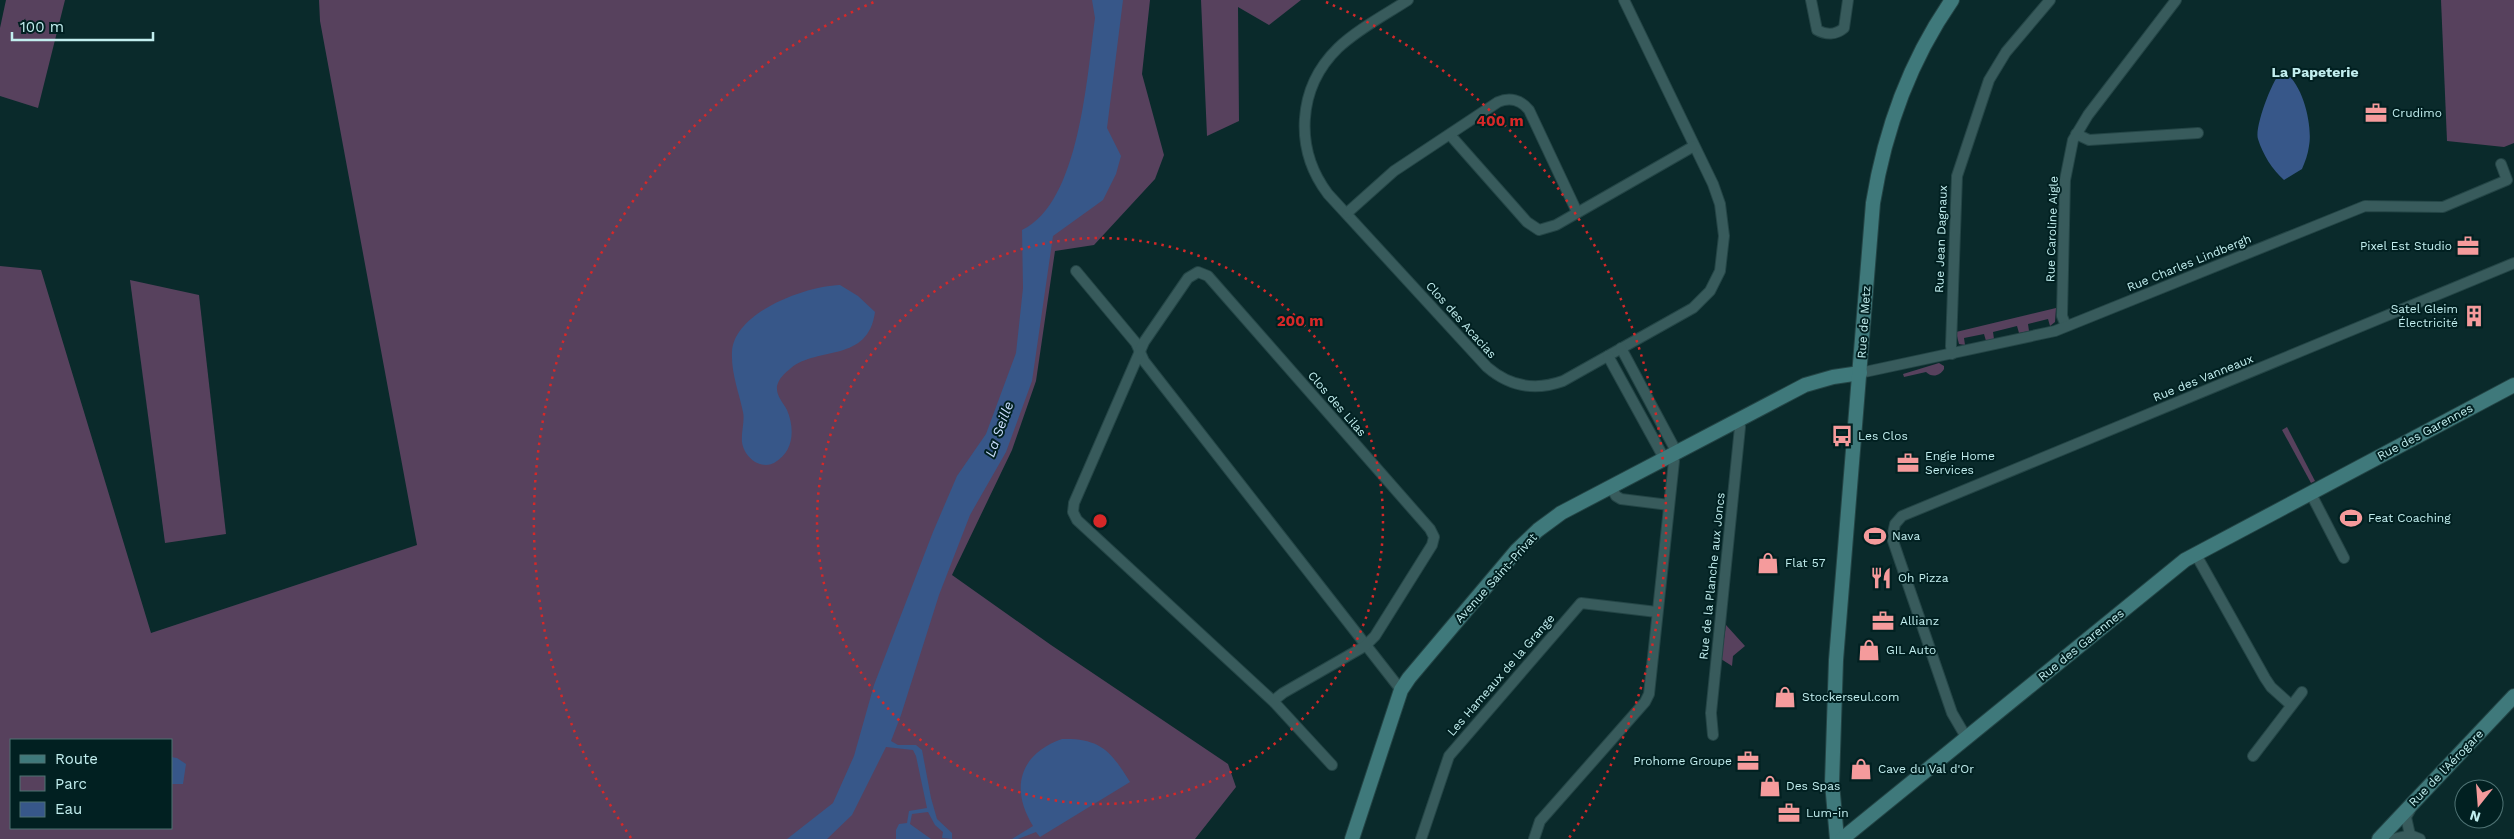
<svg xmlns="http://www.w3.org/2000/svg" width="2514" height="839" font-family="'Work Sans',sans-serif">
<rect width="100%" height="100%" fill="#0a2a2b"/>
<!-- green -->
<g fill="#57415d" fill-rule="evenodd">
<path d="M6,0H65L38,108L0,96V28Z"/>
<path d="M319,0H1150L1142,74L1164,155L1155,179L1094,245L1055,251L1036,381L1012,450L952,575L1051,645L1228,764L1236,787L1195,839H0V266L41,270L151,633L417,545L320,21ZM11,740H171V828H11Z"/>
<path d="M1201,0H1301L1269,25L1238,7L1239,121L1207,136Z"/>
<path d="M2441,0H2514V143L2504,147L2447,141Z"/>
<path d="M130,280L199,295L226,534L165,543Z"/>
<path d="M2056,308L2055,322L2050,326L2048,319L2028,324L2029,331L2019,333L2017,326L1993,332L1994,339L1986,341L1984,334L1964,338L1965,345L1959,344L1956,332Z"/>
<path d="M1939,363L1944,366V369C1940,376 1932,378 1926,372L1904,377L1903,374Z"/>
<path d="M2287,427L2315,481L2311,483L2282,430Z"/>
<path d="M1726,625L1745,646L1733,656L1732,666L1721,659Z"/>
</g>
<!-- water -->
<g fill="#375789">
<path d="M1092,0H1123L1107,128L1121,156L1116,174L1103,200L1053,236L1032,381L1006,452L970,515L939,595L901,715L891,741L898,745H916L922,750L931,798L937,819L952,833V839L942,838L943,832L935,825L928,812L912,814L910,824L931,839H896V830L899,824L907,823L909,811L927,808L916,756L913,750L886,747L852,815L827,839H787L833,803L854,756L874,685L933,532L957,476L986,434L1016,353L1023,288L1022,230C1080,203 1087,74 1095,18Z"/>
<path d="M2282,71C2302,80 2313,125 2309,146C2308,154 2305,162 2302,169L2284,180C2272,169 2263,155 2258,139C2254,128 2273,77 2282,71Z"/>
<path d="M840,285L858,296L875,312C868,363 818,346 791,368C785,373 779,378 777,386C776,396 783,402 787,410C795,429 794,452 774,463C760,470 744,457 742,442C741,432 745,421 743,412C739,392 731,373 732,352C734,312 806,286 840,285Z"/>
<path d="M1062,739C1100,738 1111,751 1130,782L1040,837L1036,832L1018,839H1012L1033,826C1010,789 1019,754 1062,739Z"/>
<path d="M171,757L177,758L186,764L183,784H171Z"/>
</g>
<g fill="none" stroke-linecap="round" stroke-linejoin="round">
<!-- street casing -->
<g stroke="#244546" stroke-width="12">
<g id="street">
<path d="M1408,0C1385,15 1358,29 1338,48C1297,88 1294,149 1328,194L1487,367C1510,387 1535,391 1563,381L1693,308L1710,291L1720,271L1724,236L1720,204L1713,184L1624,0"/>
<path d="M1811,0L1817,30C1826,35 1836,35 1844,28L1848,0"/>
<path d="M2076,134L2089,140L2198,133"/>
<path d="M1451,136L1527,222L1539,230L1556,225L1694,146"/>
<path d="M1347,213L1394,171L1498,102C1510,97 1521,100 1529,110L1577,212"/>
<path d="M1076,271L1136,343L1144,361L1401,690"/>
<path d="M2066,326L2062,316L2065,180L2073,140L2088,115L2176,0"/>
<path d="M1621,348L1676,451"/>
<path d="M1952,354L1951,346L1957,176L1989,80L2006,52L2050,0"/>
<path d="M1608,356L1664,458"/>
<path d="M1860,373L2055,331L2365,206L2443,207L2507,180L2501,164"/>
<path d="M1611,487L1616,496L1621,499L1669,505"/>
<path d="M2310,492L2344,558"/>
<path d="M2195,553L2265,678L2271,687L2291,705"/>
<path d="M1273,701L1283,693L1365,646L1375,636L1432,545L1434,537L1430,529L1208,276L1198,272L1188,278L1144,342L1074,503L1073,512L1077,520L1273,701L1332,765"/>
<path d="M1713,735L1711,713L1740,427L1738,419"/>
<path d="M1966,737L1952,713L1892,538L1895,524L1902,516L2514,263"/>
<path d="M2253,756L2302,692"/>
<path d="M2410,835L2406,817L2411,808"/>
<path d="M1421,839L1449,756L1581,603L1657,612"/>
<path d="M1534,839L1540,821L1645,702L1649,694L1674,461L1671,454"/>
<path d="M2393,839L2410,835L2420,839"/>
</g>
</g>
<!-- secondary casing -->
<g stroke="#244546" stroke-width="16">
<g id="secondary">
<path d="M1352,839L1401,690L1409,678L1517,550L1538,530L1561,513L1805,385L1833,377L1860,373"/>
<path d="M1837,839L1832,783L1836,660L1873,203C1885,129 1909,62 1952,0"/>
<path d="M1842,839L2185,560L2514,385"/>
<path d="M2379,839L2514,696"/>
</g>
</g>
<!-- street -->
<use href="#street" stroke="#385b5c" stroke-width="10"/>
<!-- secondary -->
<use href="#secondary" stroke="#3f797b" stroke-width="14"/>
</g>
<!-- distance rings -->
<g fill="none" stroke="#d62828" stroke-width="2.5" stroke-dasharray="2.5 5">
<circle cx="1100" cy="521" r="283"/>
<path d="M631 838A566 566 0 0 1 874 2M1326 2A566 566 0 0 1 1569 838"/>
</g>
<!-- icons -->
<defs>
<g id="office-bare" transform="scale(1.725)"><path d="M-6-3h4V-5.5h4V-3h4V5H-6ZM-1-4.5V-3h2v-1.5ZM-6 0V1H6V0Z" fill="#f59b9c" stroke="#012021" stroke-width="2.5" paint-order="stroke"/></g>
<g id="building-bare" transform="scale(1.725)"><path d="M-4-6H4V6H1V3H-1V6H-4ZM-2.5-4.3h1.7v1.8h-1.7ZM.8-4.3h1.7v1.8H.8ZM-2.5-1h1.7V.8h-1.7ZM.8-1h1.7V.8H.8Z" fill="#f59b9c" stroke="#012021" stroke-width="2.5" paint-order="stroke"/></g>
<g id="bus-bare" transform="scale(1.725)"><path d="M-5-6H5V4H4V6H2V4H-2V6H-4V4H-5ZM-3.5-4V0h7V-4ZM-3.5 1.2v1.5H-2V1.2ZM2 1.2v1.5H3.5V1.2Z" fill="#f59b9c" stroke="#012021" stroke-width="2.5" paint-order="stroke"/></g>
<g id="stadium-bare" transform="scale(1.725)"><path d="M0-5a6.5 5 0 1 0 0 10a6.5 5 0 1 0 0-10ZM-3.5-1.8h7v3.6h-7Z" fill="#f59b9c" stroke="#012021" stroke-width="2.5" paint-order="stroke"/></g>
<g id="shop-bare" transform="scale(1.725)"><path d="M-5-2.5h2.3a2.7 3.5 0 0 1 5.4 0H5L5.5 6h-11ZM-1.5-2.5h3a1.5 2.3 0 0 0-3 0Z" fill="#f59b9c" stroke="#012021" stroke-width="2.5" paint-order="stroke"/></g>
<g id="restaurant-bare" transform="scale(1.725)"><path d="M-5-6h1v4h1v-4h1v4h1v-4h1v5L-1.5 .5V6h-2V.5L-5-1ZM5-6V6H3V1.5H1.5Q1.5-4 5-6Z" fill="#f59b9c" stroke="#012021" stroke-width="2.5" paint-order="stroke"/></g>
</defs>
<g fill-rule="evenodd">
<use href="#office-bare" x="2376" y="113"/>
<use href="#office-bare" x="2468" y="246"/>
<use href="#building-bare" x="2474" y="316"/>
<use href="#bus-bare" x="1842" y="436"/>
<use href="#office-bare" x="1908" y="463"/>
<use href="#stadium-bare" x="2351" y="518"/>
<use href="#stadium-bare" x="1875" y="536"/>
<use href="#shop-bare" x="1768" y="563"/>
<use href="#restaurant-bare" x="1881" y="578"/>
<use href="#office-bare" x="1883" y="621"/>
<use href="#shop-bare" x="1869" y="650"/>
<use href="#shop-bare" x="1785" y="697"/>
<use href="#office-bare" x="1748" y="761"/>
<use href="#shop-bare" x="1861" y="769"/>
<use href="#shop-bare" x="1770" y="786"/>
<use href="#office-bare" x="1789" y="813"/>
</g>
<g text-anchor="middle" stroke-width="4" stroke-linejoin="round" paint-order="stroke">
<!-- poi labels -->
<g font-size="12" fill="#c2eeef" stroke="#012021" text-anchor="start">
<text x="2392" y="117">Crudimo</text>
<text x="2452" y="250" text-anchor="end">Pixel Est Studio</text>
<text x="2458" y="313" text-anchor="end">Satel Gleim<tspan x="2458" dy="14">Électricité</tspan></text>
<text x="1858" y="440">Les Clos</text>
<text x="1925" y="460">Engie Home<tspan x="1925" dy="14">Services</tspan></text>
<text x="2368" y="522">Feat Coaching</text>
<text x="1892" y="540">Nava</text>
<text x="1785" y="567">Flat 57</text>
<text x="1898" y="582">Oh Pizza</text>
<text x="1900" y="625">Allianz</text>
<text x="1886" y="654">GIL Auto</text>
<text x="1802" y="701">Stockerseul.com</text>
<text x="1732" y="765" text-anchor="end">Prohome Groupe</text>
<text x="1878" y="773">Cave du Val d'Or</text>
<text x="1786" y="790">Des Spas</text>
<text x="1806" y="817">Lum-in</text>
</g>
<!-- street labels -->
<g font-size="12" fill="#c2eeef" stroke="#012021">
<text transform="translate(2052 229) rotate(-88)" y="4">Rue Caroline Aigle</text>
<text transform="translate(1941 239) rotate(-88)" y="4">Rue Jean Dagnaux</text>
<text transform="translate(2189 263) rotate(-22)" y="4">Rue Charles Lindbergh</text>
<text transform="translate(1461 320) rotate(48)" y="4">Clos des Acacias</text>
<text transform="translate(1864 322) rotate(-86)" y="4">Rue de Metz</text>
<text transform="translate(2203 378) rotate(-22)" y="4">Rue des Vanneaux</text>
<text transform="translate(1337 404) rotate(49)" y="4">Clos des Lilas</text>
<text transform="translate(2425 432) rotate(-28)" y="4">Rue des Garennes</text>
<text transform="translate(1712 576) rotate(-84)" y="4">Rue de la Planche aux Joncs</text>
<text transform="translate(1496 578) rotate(-48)" y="4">Avenue Saint-Privat</text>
<text transform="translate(2081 645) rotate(-39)" y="4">Rue des Garennes</text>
<text transform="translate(1501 675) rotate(-49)" y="4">Les Hameaux de la Grange</text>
<text transform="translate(2446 768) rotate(-46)" y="4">Rue de l'Aérogare</text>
</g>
<!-- neighbourhood labels -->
<g font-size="14" font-weight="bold" fill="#c2eeef" stroke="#012021">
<text x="2315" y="77">La Papeterie</text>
</g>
<!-- water labels -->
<g font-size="14" font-style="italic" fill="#c9ddfc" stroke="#012021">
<text transform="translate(999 429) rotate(-70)" y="5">La Seille</text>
</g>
</g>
<circle cx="1100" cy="521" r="8" fill="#d62828" stroke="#012021" stroke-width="2.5"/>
<g font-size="15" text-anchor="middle" font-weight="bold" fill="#d62828" stroke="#012021" stroke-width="4" stroke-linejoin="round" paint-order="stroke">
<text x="1500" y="126">400 m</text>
<text x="1300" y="326">200 m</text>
</g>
<!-- legend -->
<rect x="10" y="739" width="162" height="90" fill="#012021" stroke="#4e7273"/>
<rect x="20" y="755" width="25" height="8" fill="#3f797b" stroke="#4e7273"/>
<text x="55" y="764" font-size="15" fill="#c2eeef">Route</text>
<rect x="20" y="776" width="25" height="15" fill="#57415d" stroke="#4e7273"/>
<text x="55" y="789" font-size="15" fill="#c2eeef">Parc</text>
<rect x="20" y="802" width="25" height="15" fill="#375789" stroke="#4e7273"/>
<text x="55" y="814" font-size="15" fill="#c2eeef">Eau</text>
<!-- north arrow -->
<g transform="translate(2479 804) rotate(197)"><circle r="24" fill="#012021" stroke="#4e7273"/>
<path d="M0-4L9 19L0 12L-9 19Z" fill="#f59b9c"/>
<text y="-8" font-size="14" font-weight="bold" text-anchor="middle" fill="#c2eeef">N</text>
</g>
<!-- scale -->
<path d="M12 32v8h141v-8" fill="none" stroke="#c2eeef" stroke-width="2.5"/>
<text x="20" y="32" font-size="15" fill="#c2eeef" stroke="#012021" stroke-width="4" paint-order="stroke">100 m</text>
</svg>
